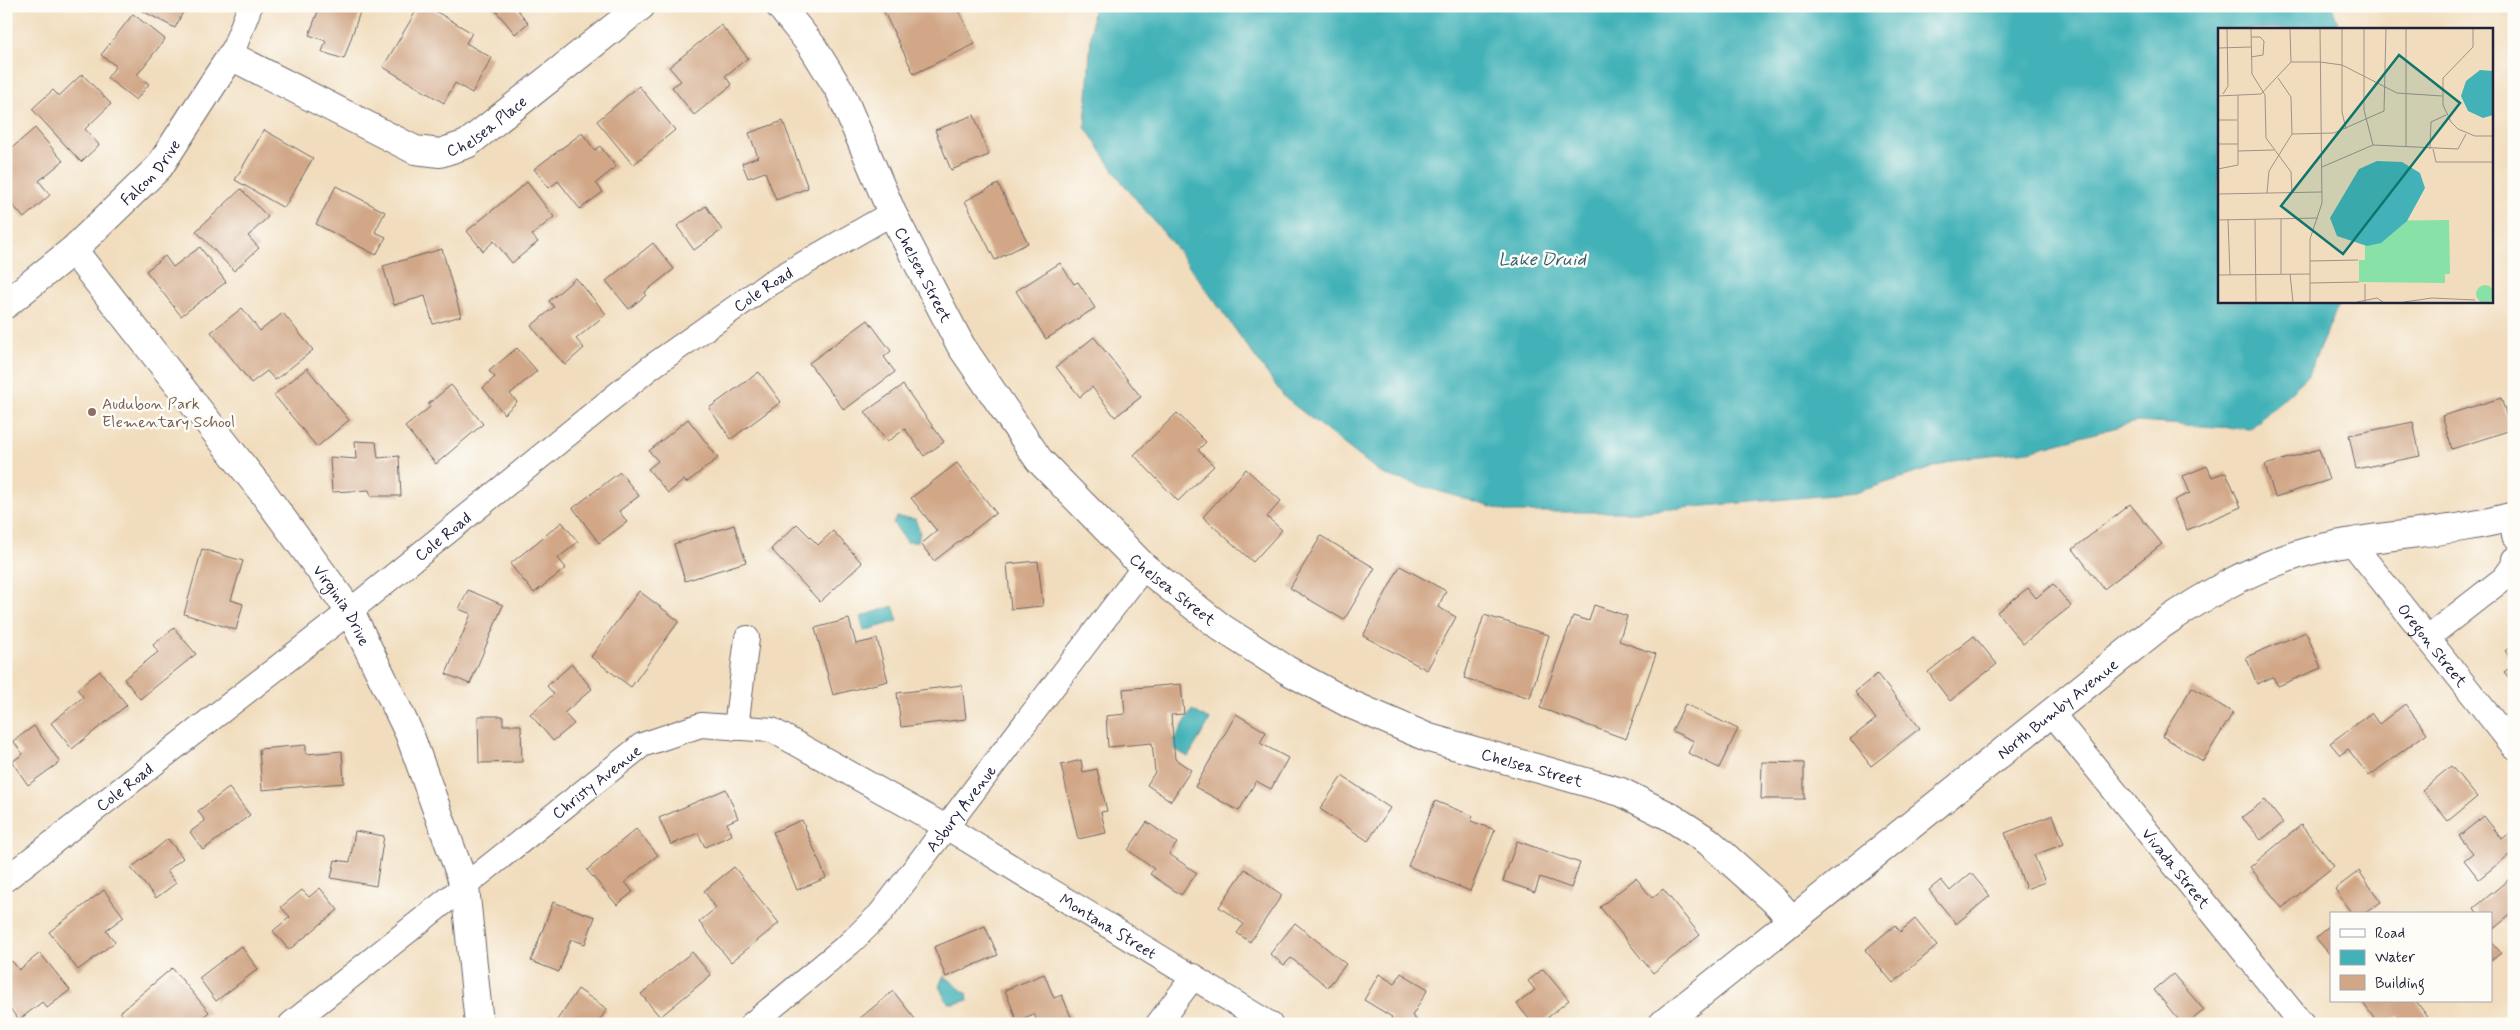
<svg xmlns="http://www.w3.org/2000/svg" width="2520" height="1030" font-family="Mynerve,sans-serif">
<rect width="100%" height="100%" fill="#fdfcf7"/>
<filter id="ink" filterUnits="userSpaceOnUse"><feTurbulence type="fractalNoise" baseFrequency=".02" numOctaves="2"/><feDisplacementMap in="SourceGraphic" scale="10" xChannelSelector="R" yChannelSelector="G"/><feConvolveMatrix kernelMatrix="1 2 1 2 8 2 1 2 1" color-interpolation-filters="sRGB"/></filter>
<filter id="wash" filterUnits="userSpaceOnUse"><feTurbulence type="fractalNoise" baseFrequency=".0096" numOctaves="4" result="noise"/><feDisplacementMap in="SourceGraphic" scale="20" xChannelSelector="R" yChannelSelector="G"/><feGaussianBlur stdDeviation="1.12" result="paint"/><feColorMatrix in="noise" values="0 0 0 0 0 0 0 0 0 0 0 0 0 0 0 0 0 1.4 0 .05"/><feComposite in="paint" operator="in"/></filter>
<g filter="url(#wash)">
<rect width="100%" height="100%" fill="#f1ddbd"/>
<!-- water -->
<g fill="#42b2b8" stroke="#326a7a">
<path d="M1093,6H2332L2340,29H2219V301H2340L2307,377L2250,429L2136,422L2029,451L1962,458L1855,493L1636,512H1508L1382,474L1285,398L1173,244L1121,181L1085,127Z"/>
<path d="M897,517L915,519L920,533L917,542H907L893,523Z"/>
<path d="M893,606L898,621L864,631L860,617Z"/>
<path d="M1192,710L1210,720L1188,757L1173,748L1172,744Z"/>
<path d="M943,977C952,978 955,988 967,993L968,1000L954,1004L947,1002L939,986Z"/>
</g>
<g id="blocks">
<!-- building -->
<g fill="#d1a787">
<path d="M133,6H186L175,28Z"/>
<path d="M320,6H362L344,59L322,52L326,41L309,35Z"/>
<path d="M419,6H427L472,33L466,43L492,58L472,93L455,83L444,103L383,67Z"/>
<path d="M492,6H520L517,9L528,23L515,34Z"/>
<path d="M891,6H956L975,44L914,74L883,10Z"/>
<path d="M133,14L165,39L137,75L149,84L136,100L107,78L116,66L101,55Z"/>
<path d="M721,25L748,58L725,76L732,85L694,115L672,87L681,81L669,67Z"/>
<path d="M82,74L111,104L85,129L99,145L81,162L32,109L53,90L59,96Z"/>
<path d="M639,86L675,130L633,165L597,121Z"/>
<path d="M974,115L989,155L951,170L935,130Z"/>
<path d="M783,121L808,188L776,200L765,172L748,178L742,163L758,157L749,133Z"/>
<path d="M35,128L63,161L39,181L50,195L24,218L6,197V153Z"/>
<path d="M264,130L313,158L284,208L235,180Z"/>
<path d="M582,133L595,150L600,146L616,167L596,183L603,192L580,209L558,181L549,188L534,169Z"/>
<path d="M527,182L554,217L532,235L538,242L512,263L494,241L483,251L467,231Z"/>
<path d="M998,184L1028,243L995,260L965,201Z"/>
<path d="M336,186L385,212L375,232L386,237L376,255L316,224Z"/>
<path d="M241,189L268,217L248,236L259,248L234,271L196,231Z"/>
<path d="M706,206L722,230L694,250L677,226Z"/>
<path d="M653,243L674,269L645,292L646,295L629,309L606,281Z"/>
<path d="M200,247L226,282L181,316L146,271L165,256L173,267Z"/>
<path d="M442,249L461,316L433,324L425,296L394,305L383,266Z"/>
<path d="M1060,263L1074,284L1078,282L1095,308L1046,339L1016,291Z"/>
<path d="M576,278L606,314L576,339L584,348L565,365L531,326L554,307L549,301Z"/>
<path d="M242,308L260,331L283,313L313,350L275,380L267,371L251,383L211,332Z"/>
<path d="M868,320L891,351L884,357L895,372L844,410L809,363Z"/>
<path d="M1094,337L1141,397L1115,417L1092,387L1080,397L1056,367Z"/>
<path d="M517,348L537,371L510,394L517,402L504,414L483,388L495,377L489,371Z"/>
<path d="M307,368L349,420L317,447L274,395Z"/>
<path d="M759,372L781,402L731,439L709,408Z"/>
<path d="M451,385L483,424L436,464L405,427L430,407L428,404Z"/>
<path d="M903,385L944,442L924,456L905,429L887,442L865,412Z"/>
<path d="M2501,398L2511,430L2452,449L2442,416Z"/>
<path d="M1177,413L1206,442L1198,450L1214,466L1178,501L1134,455Z"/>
<path d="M688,419L718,458L686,483L684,480L668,493L648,469L658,461L649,451Z"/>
<path d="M2413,422L2420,456L2356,469L2349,435Z"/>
<path d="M355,441L376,442L378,458L399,456L401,496H371L369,490L332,492L330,457L356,459Z"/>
<path d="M2319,449L2329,480L2275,497L2265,465Z"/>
<path d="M957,463L996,513L934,561L921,544L937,531L911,498Z"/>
<path d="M2207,466L2212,477L2226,472L2241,507L2187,530L2174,500L2190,493L2183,476Z"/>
<path d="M1246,469L1281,501L1267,517L1282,530L1253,562L1203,517Z"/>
<path d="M620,472L639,496L619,511L627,522L599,543L573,508Z"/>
<path d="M2130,504L2162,544L2104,589L2073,549Z"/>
<path d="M562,522L578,542L558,558L566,568L534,593L510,564Z"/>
<path d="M797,524L818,545L833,531L862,563L820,602L771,549Z"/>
<path d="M734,525L746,562L685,581L674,544Z"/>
<path d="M1321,536L1375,568L1344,620L1290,588Z"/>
<path d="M202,549L243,561L231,600L243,604L236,630L184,614Z"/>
<path d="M1038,561L1043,606L1011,609L1007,564Z"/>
<path d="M1400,566L1446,591L1438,607L1456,617L1427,670L1363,636Z"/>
<path d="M2053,584L2071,606L2023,644L1997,612L2028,588L2036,598Z"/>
<path d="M468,590L503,605L470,684L446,674L471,614L459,609Z"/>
<path d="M639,591L679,621L631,687L591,657Z"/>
<path d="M1594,605L1627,616L1619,641L1656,654L1626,739L1540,708L1573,616L1589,621Z"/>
<path d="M1484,615L1549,635L1530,698L1464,678Z"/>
<path d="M849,619L856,644L877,639L888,681L833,695L815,628Z"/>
<path d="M174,628L196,654L140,699L124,679L158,652L153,645Z"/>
<path d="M2306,632L2321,668L2278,686L2273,677L2257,684L2246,657Z"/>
<path d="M1974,636L1997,664L1950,701L1928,672Z"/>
<path d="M2514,644V661L2505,651Z"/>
<path d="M572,664L592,689L564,713L574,724L553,741L530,714L554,694L547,686Z"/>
<path d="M2514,664V684L2504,672Z"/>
<path d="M100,671L127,705L72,749L51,723L83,697L77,689Z"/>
<path d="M1877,674L1920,728L1871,766L1850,739L1876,719L1855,692Z"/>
<path d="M1181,684L1184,714L1171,715L1175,759L1191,770L1171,801L1147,785L1155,772L1152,743L1108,747L1106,716L1125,714L1123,689Z"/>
<path d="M962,685L966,719L901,727L897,693Z"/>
<path d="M2192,687L2233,713L2203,761L2162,736Z"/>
<path d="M1685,704L1738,729L1719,768L1688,753L1694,741L1672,731Z"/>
<path d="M2405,704L2427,733L2369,776L2348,749L2340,755L2330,743L2371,713L2379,724Z"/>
<path d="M1236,714L1266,732L1260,743L1288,758L1271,789L1256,781L1239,811L1195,787Z"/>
<path d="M478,716H503V725H521L522,762L479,763Z"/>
<path d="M34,726L60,762L28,785L12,762L23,754L13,741Z"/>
<path d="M306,745V754L342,751L344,783L262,790L259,749Z"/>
<path d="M1081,760L1083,772L1097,769L1107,811L1101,812L1106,833L1078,839L1061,765Z"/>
<path d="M1762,762L1804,763V799H1761Z"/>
<path d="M2451,766L2477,797L2448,821L2422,790Z"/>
<path d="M1342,776L1390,808L1368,841L1320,809Z"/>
<path d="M229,788L250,815L203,850L190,832L205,821L198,811Z"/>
<path d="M726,789L738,818L727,823L732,835L705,847L698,833L671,845L659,818Z"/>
<path d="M2265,800L2283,823L2261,840L2242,817Z"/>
<path d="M1435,801L1473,816L1471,821L1495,830L1470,891L1408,866Z"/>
<path d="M2053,815L2064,844L2034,855L2045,882L2026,889L2005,833Z"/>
<path d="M2484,816L2502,839L2511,832L2514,836V851L2479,879L2464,860L2473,853L2459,836Z"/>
<path d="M802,820L826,878L797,890L773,832Z"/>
<path d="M1147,822L1177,843L1169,854L1197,873L1181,895L1150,874L1154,869L1128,850Z"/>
<path d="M2301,825L2334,866L2282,908L2250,867Z"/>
<path d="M636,829L658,855L625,882L633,892L617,905L587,870Z"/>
<path d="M355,831L384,836L376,886L331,878L335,860L350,862Z"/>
<path d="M168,839L183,858L167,871L176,883L156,898L131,868Z"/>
<path d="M1517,841L1580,863L1571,888L1540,877L1535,892L1503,881Z"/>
<path d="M734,867L779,923L731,962L699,922L716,908L704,891Z"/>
<path d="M1245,869L1282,895L1250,942L1237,933L1244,924L1219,907Z"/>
<path d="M2359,871L2381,902L2364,914H2352L2335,889Z"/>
<path d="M1971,873L1990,896L1956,924L1929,890L1941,880L1950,891Z"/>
<path d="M2514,875V912L2491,931V914H2478L2474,908Z"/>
<path d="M1636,878L1652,898L1663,889L1700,935L1653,973L1600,907Z"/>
<path d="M320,888L338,910L289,950L273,931L290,917L281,907L302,890L309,897Z"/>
<path d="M104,890L124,917L106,930L115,942L78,970L49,932Z"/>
<path d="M553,902L595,917L585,944L571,939L559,972L531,961Z"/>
<path d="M1915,919L1937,946L1893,983L1865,950L1895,925L1900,932Z"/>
<path d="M1295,923L1346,964L1328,987L1291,958L1284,965L1270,954Z"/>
<path d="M2331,925V956L2316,938Z"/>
<path d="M985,926L998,955L946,977L934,947Z"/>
<path d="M2491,941L2501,953L2491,961Z"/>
<path d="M241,946L258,969L216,1001L199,978Z"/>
<path d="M692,952L711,975L660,1017L641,994Z"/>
<path d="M40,953L70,990L47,1008L42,1002L19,1020L6,1004V966L12,961L19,970Z"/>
<path d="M172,968L209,1012L195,1024H130L120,1012Z"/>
<path d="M1543,969L1569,1000L1540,1024H1533L1517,1004L1535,990L1528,981Z"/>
<path d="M1401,973L1428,989L1412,1016L1421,1024H1388L1392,1017L1364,1000L1379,974L1395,984Z"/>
<path d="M1044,974L1054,998L1062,995L1074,1024H1038L1034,1014L1017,1021L1005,990Z"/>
<path d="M2173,974L2204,1010L2187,1024H2182L2154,990Z"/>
<path d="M578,989L607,1009L597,1024H547L549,1020L555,1023Z"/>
<path d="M893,991L919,1024H853Z"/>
<path d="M2364,1001H2416L2427,1016L2416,1024H2403L2398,1016L2387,1024H2378L2363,1003Z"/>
</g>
</g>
</g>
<g filter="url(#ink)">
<use href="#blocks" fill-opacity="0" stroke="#6a6368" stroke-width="1"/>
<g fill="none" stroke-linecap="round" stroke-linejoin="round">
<!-- street casing -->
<g stroke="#6a6368" stroke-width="26">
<g id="street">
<path d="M231,56L250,6"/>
<path d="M2511,517L2514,536"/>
<path id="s1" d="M2352,543L2514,747"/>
<path d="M2427,638L2504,578L2513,566L2514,559"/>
<path id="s2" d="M2051,712L2302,1024"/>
<path d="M736,728L747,638"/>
<path id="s3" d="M6,879L350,611L651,367L770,283L892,213"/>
<path id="s4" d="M291,1024L642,745L701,725L772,730L946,827L1270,1024"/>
<path id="s5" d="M752,1024L850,943L880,914L1144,567"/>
<path d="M1158,1024L1194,976"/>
</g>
</g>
<!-- secondary casing -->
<g stroke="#6a6368" stroke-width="30">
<g id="secondary">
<path id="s6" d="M780,6L812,46L840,91L892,213L961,346L1039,460L1144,567L1222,628L1287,670L1350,704L1429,738L1621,792L1669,816L1708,841L1776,902L1792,920"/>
<path id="s7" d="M73,250L262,491L350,611L409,733L465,887L479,1024"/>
<path id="s8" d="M6,304L73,250L159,167L231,56L415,150L440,153L467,144L641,6"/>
<path id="s9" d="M1663,1024L2161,625C2204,596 2246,571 2296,555C2366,533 2443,536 2514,516"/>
</g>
</g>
<!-- street -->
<use href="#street" stroke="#fff" stroke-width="24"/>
<!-- secondary -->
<use href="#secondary" stroke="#fff" stroke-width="28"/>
</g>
</g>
<!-- markers -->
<circle fill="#8d6e63" stroke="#fdfcf7" stroke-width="2" cx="92" cy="412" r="5"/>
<g text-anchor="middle" stroke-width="5" stroke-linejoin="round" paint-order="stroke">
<!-- street labels -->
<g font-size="16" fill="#22223b" stroke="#fdfcf7">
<text dy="6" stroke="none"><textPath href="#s8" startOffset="624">Chelsea Place</textPath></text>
<text dy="6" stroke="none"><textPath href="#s8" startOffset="196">Falcon Drive</textPath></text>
<text dy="6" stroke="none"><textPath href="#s6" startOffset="306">Chelsea Street</textPath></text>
<text dy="6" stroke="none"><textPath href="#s3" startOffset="960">Cole Road</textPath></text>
<text dy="6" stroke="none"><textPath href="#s3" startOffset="555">Cole Road</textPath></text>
<text dy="6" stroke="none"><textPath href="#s6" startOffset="711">Chelsea Street</textPath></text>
<text dy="6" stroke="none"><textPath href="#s7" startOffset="446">Virginia Drive</textPath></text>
<text dy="6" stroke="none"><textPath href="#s1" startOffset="130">Oregon Street</textPath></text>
<text dy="6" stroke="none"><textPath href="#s9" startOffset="505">North Bumby Avenue</textPath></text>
<text dy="6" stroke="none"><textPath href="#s6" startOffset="1116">Chelsea Street</textPath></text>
<text dy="6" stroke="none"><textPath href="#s4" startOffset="390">Christy Avenue</textPath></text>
<text dy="6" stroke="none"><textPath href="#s3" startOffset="150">Cole Road</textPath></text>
<text dy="6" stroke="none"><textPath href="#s5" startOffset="302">Asbury Avenue</textPath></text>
<text dy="6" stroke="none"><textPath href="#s2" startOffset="200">Vivada Street</textPath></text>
<text dy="6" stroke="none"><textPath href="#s4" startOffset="971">Montana Street</textPath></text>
</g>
<!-- education labels -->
<g font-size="16" fill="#785e54" stroke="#fdfcf7" text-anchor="start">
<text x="102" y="409">Audubon Park<tspan x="102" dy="18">Elementary School</tspan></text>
</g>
<!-- water labels -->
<g font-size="18" font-style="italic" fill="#2f5c6d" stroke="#fdfcf7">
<text x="1542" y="265">Lake Druid</text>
</g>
</g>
<!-- overview -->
<g transform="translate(2218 28)">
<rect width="275" height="275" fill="#f1ddbd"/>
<path d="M231,192L232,246H227V255L141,254V232H147V193ZM258 266a9 9 0 1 1 18 0a9 9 0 1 1-18 0Z" fill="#88e1a6"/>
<path d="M262,42L275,43V87L265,90L250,83L243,68L248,53ZM159,133L184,134L202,145L207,160L189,193L163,215L149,218L119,208L112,190L141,141Z" fill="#42b2b8"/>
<path fill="none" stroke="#9e9289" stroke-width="1" d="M33,1L34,46L47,67L48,110L73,144L74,165M72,1L73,34M124,1V84L128,101M146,1V82L155,117M255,1V19L225,50V77L233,94L240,101L257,108H275M33,9H42L46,13L45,27L33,29M0,20L33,19M5,66L10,58L9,1M0,68L43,66L73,34H102L124,37L179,65L224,68M0,92H19M74,106L116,105L166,83L168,1M0,116H20M188,119V1M212,121L213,94L228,87M215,121L218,134H275M20,123L56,122M104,139L155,117L240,121L248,106M0,141L20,137V67M49,165L51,143L74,106L73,69L60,50M0,166L104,164M10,191L12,247M37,191L38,274M63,191V246M0,192L100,190M92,233L140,232M72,246L75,274M0,247L92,246M92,255L141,254M147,256V274M92,274V211L104,175L102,1M139,274L159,270L165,274M186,274L214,270L257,272"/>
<path fill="#0f766e" fill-opacity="0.15" stroke="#0f766e" stroke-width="2.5" d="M181,27L242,75L125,226L63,178Z"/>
<rect width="275" height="275" fill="none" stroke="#22223b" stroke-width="2.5"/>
</g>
<!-- margin -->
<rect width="2520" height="1030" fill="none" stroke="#fdfcf7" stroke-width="25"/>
<!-- legend -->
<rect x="2330" y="912" width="162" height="90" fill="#fdfcf7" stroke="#a5a5ac"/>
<rect x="2340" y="929" width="25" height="8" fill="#ffffff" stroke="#a5a5ac"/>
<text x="2375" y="938" font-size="15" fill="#22223b">Road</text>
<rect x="2340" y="950" width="25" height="15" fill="#42b2b8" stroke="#a5a5ac"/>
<text x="2375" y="962" font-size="15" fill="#22223b">Water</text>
<rect x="2340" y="975" width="25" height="15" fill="#d1a787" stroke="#a5a5ac"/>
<text x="2375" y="988" font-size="15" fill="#22223b">Building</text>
</svg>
